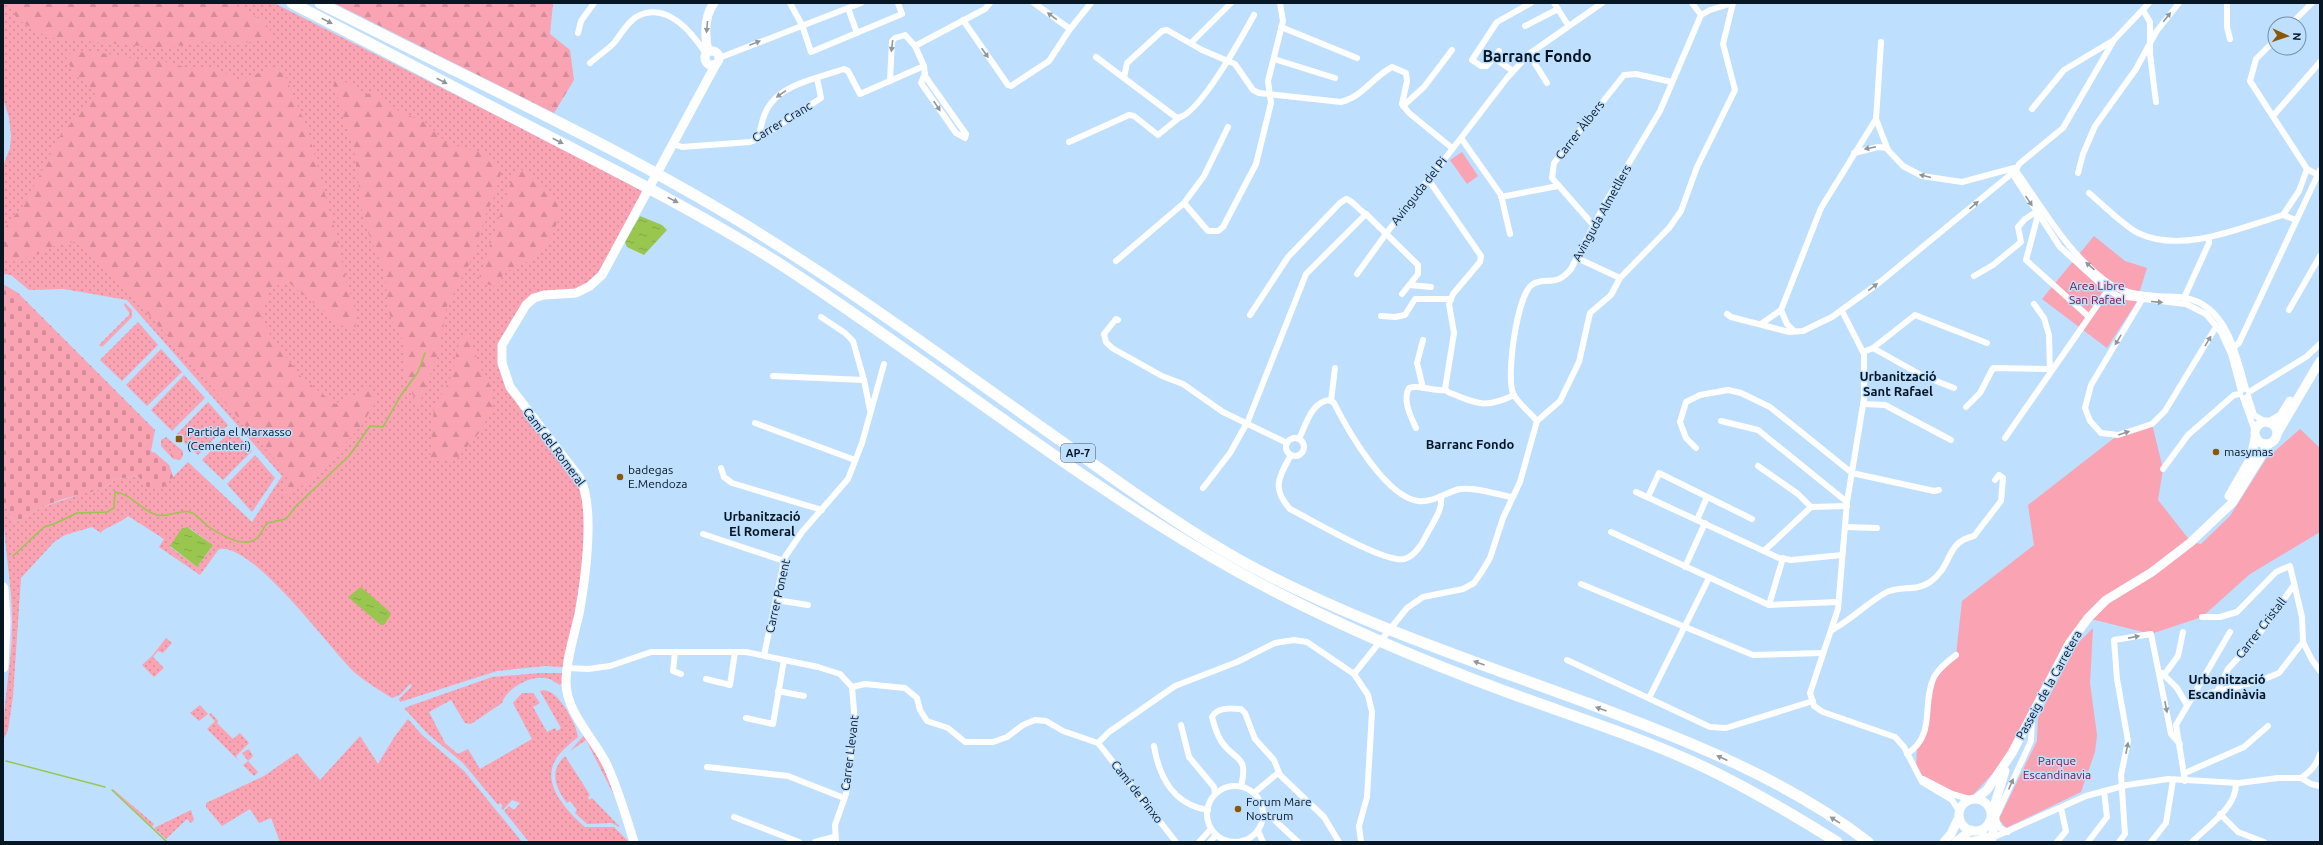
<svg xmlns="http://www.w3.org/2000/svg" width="2323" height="845" font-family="Ubuntu,sans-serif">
<defs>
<pattern id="grass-dots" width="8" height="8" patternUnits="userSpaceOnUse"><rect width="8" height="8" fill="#f9a3b3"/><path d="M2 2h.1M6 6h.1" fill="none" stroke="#d48c9a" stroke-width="1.8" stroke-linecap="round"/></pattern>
<pattern id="forest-firs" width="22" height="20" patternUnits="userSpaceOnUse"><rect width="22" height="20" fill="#f9a3b3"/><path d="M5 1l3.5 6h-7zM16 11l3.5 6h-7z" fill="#d48c9a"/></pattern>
<pattern id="cemetery-stones" width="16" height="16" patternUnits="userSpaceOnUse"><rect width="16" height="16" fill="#f9a3b3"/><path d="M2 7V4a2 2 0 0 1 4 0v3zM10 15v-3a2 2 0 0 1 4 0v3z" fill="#d48c9a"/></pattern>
<pattern id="water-ripples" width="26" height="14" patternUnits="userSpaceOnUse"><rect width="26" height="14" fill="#99c64e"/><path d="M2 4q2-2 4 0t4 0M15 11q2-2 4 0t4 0" fill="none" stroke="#82a944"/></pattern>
</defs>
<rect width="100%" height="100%" fill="#bfdffe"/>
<!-- grass -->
<g fill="url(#grass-dots)" fill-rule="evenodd">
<path d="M3,3H274L645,191L602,269L581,288L534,295L502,336L509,390L521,410L523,409C539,430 565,457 577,479C597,514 573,627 564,667L545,666L497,671L400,702L399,699L412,686L410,684L400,695L392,698C379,690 366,682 354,672C329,648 253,542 219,549L200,575L159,547L164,539L128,516C121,523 103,528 101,533L92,527L65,535L54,542L21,578L13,696L8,730L3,740C3,702 12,665 12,627C13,585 3,544 3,502L15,523L40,508L84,493L102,489L116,479L138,476L154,452L169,465L173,477L188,462L252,522L282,476L127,300L64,289L29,290L11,275L3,274V166L10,148L11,136L9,117L3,99ZM184,527L191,529L213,545L197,567L170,547Z"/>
<path d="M125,303L132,310V317L102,347L99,345L130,314L124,305Z"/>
<path d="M138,322L158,345L122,381L100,360Z"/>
<path d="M161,349L182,372L147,406L126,385Z"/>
<path d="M184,375L205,398L172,431L151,410Z"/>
<path d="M208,402L228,425L198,455L176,435Z"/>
<path d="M232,429L252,451L223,480L202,460Z"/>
<path d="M166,437L183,451V456L180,460L173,459L161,446V440Z"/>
<path d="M255,455L275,478L252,512L227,484Z"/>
<path d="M166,638L172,643L163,653L158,651L153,657L164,668L154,677L142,665L152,656Z"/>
<path d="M541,673H564L563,682L560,685C556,683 553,680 549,679C533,673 506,688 502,703L471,724L465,723L451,700L429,712L445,743L458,754L468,749L480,769L532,739L513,703L522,693H533L540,703L533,707L547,732L555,728L557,731L561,728L540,691C556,684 577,725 578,737C571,743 563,749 558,756C538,782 567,811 585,827H614L629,842H529L504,811L509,806L514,810L520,803L512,800L503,810L501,808L503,806L500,803L498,805L463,763L428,734L404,708L492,677Z"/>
<path d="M200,705L208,714L199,721L190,713Z"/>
<path d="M211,713L218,721L217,723L233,739L240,733L249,743L236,756L238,760L207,729L215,721L209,715Z"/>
<path d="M408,719L422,735L464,771L522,842H280L271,818L259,823L250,809L222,826L206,807V803L264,776L297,753L320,780L360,736L378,764L395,736Z"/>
<path d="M586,733L605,764L616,799L586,740L570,751Z"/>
<path d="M249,749L253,756L248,761L258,772L254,776L243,765L248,761L242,753Z"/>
<path d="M565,756L590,795L588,797L589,800L592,798L620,827L611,823L587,824L575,813L577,810L570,801L567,803C555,787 549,771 565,756Z"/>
<path d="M112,789H113L154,824L152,827Z"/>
<path d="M191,810L194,820L191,823L187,819L166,839L154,828Z"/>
</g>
<!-- forest -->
<g fill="url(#forest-firs)">
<path d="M9,3H232L263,21L277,39L241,43L202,42L166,48L49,38L17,19Z"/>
<path d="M334,3H553L550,34L570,50L574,80L554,113Z"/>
<path d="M91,51L146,61L168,62L193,70L213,67L239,80L276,67L286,78L308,131L334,227L348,288L357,312L355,330L340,325L287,281L270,289L262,317L272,339L301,377L335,404L367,389L377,400L361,426L313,479L282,497L289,476L137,301L78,241L54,246L19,262L3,260V230L25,203L60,136L95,94L84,80L74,76L65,54Z"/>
<path d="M340,78L364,95L374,92L399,111L426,123L448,144L485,153L502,169L495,195L485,216L474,255L447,306L439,350L418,408L404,372L405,344L390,316L384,271L368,232L362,210L355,156L333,82Z"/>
<path d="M520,169L537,179L559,204L560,215L548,245L533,259L504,273L496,287L478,281L515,170Z"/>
<path d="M469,332L478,363L491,387L493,407L479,433L455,461L430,459L434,407L450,380L459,343Z"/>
<circle cx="176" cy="454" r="5"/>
</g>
<!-- cemetery -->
<path fill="url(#cemetery-stones)" d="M3,284L18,293L155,430L151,451L169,465L173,477L160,491L147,487L138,476L116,479L102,489L63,499L40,508L15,523L3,502Z"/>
<!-- park -->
<g fill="#f9a3b3">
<path d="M1462,152L1478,176L1467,184L1450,160Z"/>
<path d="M2094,236L2125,261L2147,268L2136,303L2107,348L2042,299Z"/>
<path d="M2152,424L2163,469L2158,500L2191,542L2201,544L2230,516L2266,459L2300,429L2320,448V532L2250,574L2202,617L2151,634L2087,618L2012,753L1969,799L1916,773L1917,746L1927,722L1935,677L1956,655L1962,601L2034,545L2028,505L2118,435Z"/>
<path d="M2093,628L2090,683L2097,735L2095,752L2081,792L2006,828L1999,819L2037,741L2038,718L2077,644Z"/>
</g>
<!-- water -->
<g fill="url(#water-ripples)">
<path d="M640,216L662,225L667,230L644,255L627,247L625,242Z"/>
<path d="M187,527L213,545L197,567L170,546L182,528Z"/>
<path d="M361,587L390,612V616L384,625H381L348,597Z"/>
</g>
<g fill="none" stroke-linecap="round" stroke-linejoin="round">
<!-- stream -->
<g stroke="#99c64e" stroke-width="1.5">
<path d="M13,556L44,527L54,524L77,513L107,512L114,508L115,492C132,494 140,510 157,515C169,518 181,508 192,513C199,516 203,523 209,527C221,535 247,551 259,536C262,532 264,527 267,523L286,519L297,505L349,456L370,426L383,427L401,395L418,372L425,353"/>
<path d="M6,761L105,787"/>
<path d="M112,790L167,842"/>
</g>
<!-- street -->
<g stroke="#fff" stroke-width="6">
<path d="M790,3L802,25L811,52L902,14L898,3"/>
<path d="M1034,3L1070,29"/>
<path d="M1554,3L1568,25"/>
<path d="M1692,3L1701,15"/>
<path d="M2227,3V27L2230,39"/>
<path d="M848,8L857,33"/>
<path d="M2143,10L2150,22V54L2156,102"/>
<path d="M963,20L1008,85L1011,86L1049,61L1070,29L1091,3"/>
<path d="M2291,24L2312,3"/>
<path d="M1525,26L1558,9"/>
<path d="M1281,27L1357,58"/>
<path d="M578,33L581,21L594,3"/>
<path d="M2275,40L2256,59L2250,81L2307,169L2318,175"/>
<path d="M1191,43L1231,3"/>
<path d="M1499,51L1487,66H1481L1472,60L1497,22L1531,3"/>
<path d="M1529,54L1547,83"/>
<path d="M1096,57L1177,118C1199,116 1243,35 1254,15"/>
<path d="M719,58L861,3"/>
<path d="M1494,58L1513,71"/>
<path d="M1274,59L1335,78"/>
<path d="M590,63C598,56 607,50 614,43C621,34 626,24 636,17C666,0 692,32 706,54"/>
<path d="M925,73L921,83L956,133L965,138L966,134L925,76L924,66L915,46L985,9L990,3"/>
<path d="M1124,78L1127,63L1162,31L1167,30L1202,50L1235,64L1253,90L1259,93L1341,102C1362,97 1373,77 1392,67L1406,73L1407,81L1402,104L1409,113L1452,148"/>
<path d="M890,81L892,41L895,38L905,35L915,46"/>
<path d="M1403,106L1424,87L1452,50"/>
<path d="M2032,109L2064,70L2114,40"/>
<path d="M2273,116L2320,62"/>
<path d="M1876,119L1888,150L1903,166L1922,176L1962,182L2014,168C2044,209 2067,254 2110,284C2123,293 2140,295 2156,296C2166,297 2177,296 2186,298C2227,306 2237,356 2246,389"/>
<path d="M1461,138L1507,78L1529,54L1602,3"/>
<path d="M758,139C761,127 763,112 772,102C785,84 824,76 844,69L848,71L860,94L924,66"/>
<path d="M1069,142L1129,115L1134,116L1158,135L1180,117"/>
<path d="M674,144L682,147L750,142L758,139L821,98L817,78"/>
<path d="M1854,153L1878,147L1887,148"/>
<path d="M2010,170L2060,247L2105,288L2118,296L2186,304L2206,314L2221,332L2231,354L2241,391"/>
<path d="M2078,173L2083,154L2095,126L2136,69L2156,32L2179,3"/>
<path d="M1428,179L1481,256L1480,262L1453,294L1449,304L1454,333L1445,389L1448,392C1477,404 1485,409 1514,395"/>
<path d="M2089,193C2102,204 2124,226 2138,233C2182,254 2240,228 2283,215L2296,220"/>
<path d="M1501,197L1558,186"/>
<path d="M1184,203L1204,176L1228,127"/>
<path d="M2038,215L2026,260L2088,316"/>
<path d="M2283,215L2299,191L2307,169"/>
<path d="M1594,226L1552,178L1554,163L1624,75L1636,74L1672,82"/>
<path d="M1577,258L1620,278"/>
<path d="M1116,261L1184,203L1208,231H1218L1223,227L1256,164L1271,103L1268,81L1283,21L1280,3"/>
<path d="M1357,274L1391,227L1461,138L1501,195L1510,234"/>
<path d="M1974,276L1993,265L2021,242L2018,227L2025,219L2036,212"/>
<path d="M1410,285L1431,287"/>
<path d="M2143,298L2091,385L2085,408L2090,421L2101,433L2118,435L2152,424L2165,411L2216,327"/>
<path d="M2184,298L2209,243V238"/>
<path d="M2034,304L2044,318L2049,335L2050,372"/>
<path d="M2289,310L2320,256"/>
<path d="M1842,311L1864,354V399L1847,502L1838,609L1810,693L1814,706L1823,712L1895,737L1904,747L1922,782L1952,800L1959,811"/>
<path d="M1727,314L1731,317L1789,332L1803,331L1832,317L1880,282L2016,170L2019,164L2063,128L2114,40L2149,3"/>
<path d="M1250,315L1288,257L1340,203L1346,199C1354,201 1358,210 1366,214"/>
<path d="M1381,316L1395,317L1405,315L1415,299H1451"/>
<path d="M821,317L845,333L853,341L864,380"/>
<path d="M1118,320L1116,319L1104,334L1106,342L1112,348L1162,376L1183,384L1223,412L1287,443"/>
<path d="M1761,324L1781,310"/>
<path d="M1794,331L1787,324L1781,310L1821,208L1876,119L1881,42"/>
<path d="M1423,340L1417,363L1423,388"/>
<path d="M1873,348L1915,315L1987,343"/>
<path d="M2232,348L2239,343L2320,170"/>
<path d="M1863,352L1873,348L1921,375L1954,388"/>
<path d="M773,376L864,380L870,410"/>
<path d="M2249,392L2306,357L2320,344"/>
<path d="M2248,396L2254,415L2266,422"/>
<path d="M2243,398L2255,431"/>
<path d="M1331,401L1335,368"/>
<path d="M1863,404L1885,405L1951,440"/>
<path d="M1966,407L1980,393L1993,368L2049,369"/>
<path d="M1537,421C1530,412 1517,403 1513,393C1506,376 1517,293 1533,284C1548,276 1555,288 1571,269L1607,200L1660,111L1701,15L1710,10L1733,3"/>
<path d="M1721,421L1758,430L1847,502"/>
<path d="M755,423L855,460"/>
<path d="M1416,428C1411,417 1402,400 1409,388C1420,384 1433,392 1446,390"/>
<path d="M2005,438L2110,287"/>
<circle cx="1295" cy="447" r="9"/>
<path d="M1299,439C1306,424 1312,401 1330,400L1334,403C1348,431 1386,497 1418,501C1433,503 1446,492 1460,489C1476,487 1495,494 1511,497"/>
<path d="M1696,448L1686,438L1680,422L1686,402L1700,395L1728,390L1741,393L1770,407L1852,473L1934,491L1939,490"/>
<path d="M1291,455C1279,477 1271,488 1290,509C1312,520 1384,563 1404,559C1416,556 1423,542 1428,532C1434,521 1443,509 1441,496"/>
<path d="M1758,466L1798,494L1811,507"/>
<path d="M721,468L724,477L732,483L822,510"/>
<path d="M2163,469L2188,435L2234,395L2240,394"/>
<path d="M1203,488L1230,453L1248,421L1306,274L1366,214L1418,265V274L1402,294"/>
<path d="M1636,492L1779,558L1791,560L1842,555"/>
<path d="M1648,497L1659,473L1752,519"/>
<path d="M1697,520L1707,497"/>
<path d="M1845,527L1877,528"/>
<path d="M1611,532L1769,605L1838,602"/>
<path d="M703,534L784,561"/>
<path d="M1764,551L1811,507L1847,506"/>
<path d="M1685,567L1705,523"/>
<path d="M1581,584L1753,655L1823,653"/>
<path d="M776,600L808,605"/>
<path d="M1769,605L1783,558"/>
<path d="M2202,617H2220L2237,612L2276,572L2290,566L2302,617L2303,642L2312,660L2320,671"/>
<path d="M1832,630C1852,619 1866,604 1885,593C1899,585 1916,592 1930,582C1954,565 1944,543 1974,536L2001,501L2003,478L1999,475L1995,480"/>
<path d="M675,652L673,671L681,674"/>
<path d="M764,655L785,557L802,532L848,479L862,443L884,364"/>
<path d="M1567,660L1710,727L1726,728L1813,701"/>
<path d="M567,668L588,669L610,666L651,652H746L818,667L840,674L852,687L855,723L846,794L835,825L836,842"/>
<path d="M2162,673L2177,688L2187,705"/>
<path d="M1354,674L1407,608L1423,597L1463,589L1474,583L1481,573L1490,558L1503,518L1520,482L1537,421L1560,401L1579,362L1590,313L1611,295L1620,278L1669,228L1681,211L1697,167L1735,90L1723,44L1733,3"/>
<path d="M2164,675L2178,656L2183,632"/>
<path d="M706,679L730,685L735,652"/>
<path d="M852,687L865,684L905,688L917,698L920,710L927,721L948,728L965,742H993L1007,737L1023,725L1035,720L1046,721L1063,731L1098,743"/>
<path d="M778,691L804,696"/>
<path d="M2217,692L2228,669L2257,637L2294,585"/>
<path d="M1649,698L1709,578"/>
<path d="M2192,698L2262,680L2279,673L2303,642"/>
<path d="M746,718L773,724L784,660"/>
<path d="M1181,725L1189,757L1214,787L1215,793"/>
<path d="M1098,743L1109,732L1175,686L1237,662L1275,643L1294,640L1307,642L1354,674L1368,695L1372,712L1367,797L1359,826L1361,842"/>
<path d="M1098,743L1176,842"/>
<path d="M1154,746C1159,777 1174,805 1208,810"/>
<path d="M1907,754C1937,734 1921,705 1934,677C1939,668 1948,661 1956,655"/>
<path d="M707,767L788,776L844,798"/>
<path d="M2185,773L2244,747L2268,726"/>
<path d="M2301,778C2311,771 2316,766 2320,754"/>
<path d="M1923,779L1952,794L1969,799"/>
<path d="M2185,781L2176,725L2230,632"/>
<circle cx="1235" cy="814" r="28"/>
<path d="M1241,786C1249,754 1235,762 1221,741C1217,734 1214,725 1212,717C1217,707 1231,708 1241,709L1245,713L1255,739L1274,760L1280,775L1324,817L1339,842"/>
<path d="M1254,793L1278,773"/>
<path d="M1263,813L1269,815L1298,842"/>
<path d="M2220,814L2238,832L2264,842"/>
<path d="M734,817L799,842"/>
<path d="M1258,831L1263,842"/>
<path d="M1974,831L1984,834L1990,839"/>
<path d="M2008,832L2000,828L1995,819L2031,741L2032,718"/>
<path d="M1992,838L2086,796L2127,785L2168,779L2239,783L2278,778H2301L2311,784L2320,786"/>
<path d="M815,842L834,837"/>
<path d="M1199,842L1211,829"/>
<path d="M1210,842L1216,835"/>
<path d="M2057,842L2066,831L2061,808"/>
<path d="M2088,842L2107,817L2104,791"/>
<path d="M2119,842L2125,834L2121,775L2128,741L2117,679L2114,640L2151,634L2171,734L2180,744"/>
<path d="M2151,842L2166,823L2173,780"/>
<path d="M2192,842C2208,826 2237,807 2236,783"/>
</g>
<!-- secondary -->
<g stroke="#fff" stroke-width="9">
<circle cx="712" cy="58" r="7"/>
<path d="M708,52C705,37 704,16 714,3"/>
<circle cx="2266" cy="433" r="11"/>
<path d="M2269,423L2281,416L2290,401"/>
<path d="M2277,434L2320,361"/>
<path d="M2229,496L2251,458L2255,438"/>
<path d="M1977,798L1987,790L2012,753L2069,644L2088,618L2106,600L2152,572L2191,542L2233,502L2268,445"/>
<circle cx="1975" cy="815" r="16"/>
<path d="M1992,813L2005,771"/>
<path d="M634,842C626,816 618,789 607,765C594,738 566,713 566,682C566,660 574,636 579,614C585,582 596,504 579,477L510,387L502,363V345L526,305L534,298L544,295L576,293L590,286L602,275L716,64"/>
<path d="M1944,842L1951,834L1959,817"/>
<path d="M1956,842L1971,830"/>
<path d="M1969,842L1992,838L1995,819L1993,818"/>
</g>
<!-- highway -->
<g stroke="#fff" stroke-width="11">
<path d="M292,3C379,48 465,93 552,138C628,177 704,216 777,262C933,363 1078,483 1240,573C1324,619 1410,656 1499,689C1568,715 1639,736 1706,768C1752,790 1794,815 1837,842"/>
<path d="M320,3C478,84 641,156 790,253C887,315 980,384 1075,451C1130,490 1185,530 1245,563C1354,622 1474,661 1590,704C1686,740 1786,779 1868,842"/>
<path d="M3,588L5,621L3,667"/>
</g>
</g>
<!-- one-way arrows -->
<defs><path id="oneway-solid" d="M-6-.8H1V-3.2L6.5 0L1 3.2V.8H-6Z"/></defs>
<g fill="#8f969c">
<use href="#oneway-solid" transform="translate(1052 16) rotate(-144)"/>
<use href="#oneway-solid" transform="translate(2167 17) rotate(-51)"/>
<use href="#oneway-solid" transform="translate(327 21) rotate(27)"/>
<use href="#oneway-solid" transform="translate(707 27) rotate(95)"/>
<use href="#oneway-solid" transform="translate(755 43) rotate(-22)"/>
<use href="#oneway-solid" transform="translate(892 46) rotate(97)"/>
<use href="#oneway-solid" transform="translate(985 53) rotate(55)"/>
<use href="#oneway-solid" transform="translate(442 81) rotate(27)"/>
<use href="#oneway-solid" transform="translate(781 94) rotate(145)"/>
<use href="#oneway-solid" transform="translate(937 106) rotate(56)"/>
<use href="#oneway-solid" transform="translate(558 141) rotate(27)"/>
<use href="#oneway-solid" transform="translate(1870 148) rotate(168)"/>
<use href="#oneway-solid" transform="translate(1925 176) rotate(-166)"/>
<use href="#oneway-solid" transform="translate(673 200) rotate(27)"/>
<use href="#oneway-solid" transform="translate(2029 201) rotate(56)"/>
<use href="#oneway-solid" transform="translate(1974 205) rotate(-40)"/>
<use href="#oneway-solid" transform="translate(2090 266) rotate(-139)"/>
<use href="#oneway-solid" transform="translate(1873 287) rotate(-37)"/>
<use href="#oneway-solid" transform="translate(2157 302) rotate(5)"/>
<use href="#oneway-solid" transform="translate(2118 340) rotate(121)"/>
<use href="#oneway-solid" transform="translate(2208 341) rotate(-59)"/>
<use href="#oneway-solid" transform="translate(2124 433) rotate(-19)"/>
<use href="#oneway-solid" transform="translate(2134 637) rotate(-11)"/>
<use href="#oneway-solid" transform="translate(1479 663) rotate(-160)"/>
<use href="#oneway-solid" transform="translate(2166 707) rotate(79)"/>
<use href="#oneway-solid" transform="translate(1601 709) rotate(-160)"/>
<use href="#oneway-solid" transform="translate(2127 748) rotate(-79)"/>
<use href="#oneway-solid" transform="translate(1722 758) rotate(-155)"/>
<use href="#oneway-solid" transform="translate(2011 784) rotate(-66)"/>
<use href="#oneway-solid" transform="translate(1835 820) rotate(-148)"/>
</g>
<!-- markers -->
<g fill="#8c5607" stroke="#bfdffe" stroke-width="1.5">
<rect x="175" y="435" width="8" height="8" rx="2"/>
<circle cx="2216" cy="452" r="4"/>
<circle cx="620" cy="477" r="4"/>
<circle cx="1238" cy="809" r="4"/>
</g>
<g text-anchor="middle" stroke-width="3" stroke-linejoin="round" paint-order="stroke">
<!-- shield labels -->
<rect fill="#bfdffe" stroke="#3e5265" stroke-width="1" x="1061" y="444" width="34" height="18" rx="3"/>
<g font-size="11" font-weight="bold" fill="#071623">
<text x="1078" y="457">AP-7</text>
</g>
<!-- street labels -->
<g font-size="12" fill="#071623" stroke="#bfdffe">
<text transform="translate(782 122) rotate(-31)" y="4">Carrer Cranc</text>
<text transform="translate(1580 130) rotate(-52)" y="4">Carrer Àlbers</text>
<text transform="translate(1419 191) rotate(-52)" y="4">Avinguda del Pi</text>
<text transform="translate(1602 213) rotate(-61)" y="4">Avinguda Almetllers</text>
<text transform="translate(554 447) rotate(53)" y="4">Camí del Romeral</text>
<text transform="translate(778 596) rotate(-77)" y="4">Carrer Ponent</text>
<text transform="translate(2261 628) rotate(-52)" y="4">Carrer Cristall</text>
<text transform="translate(2049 685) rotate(-61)" y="4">Passeig de la Carretera</text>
<text transform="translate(850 753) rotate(-83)" y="4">Carrer Llevant</text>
<text transform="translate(1137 792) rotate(52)" y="4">Camí de Pinxo</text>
</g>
<!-- park labels -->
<g font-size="12" fill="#88163d" stroke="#bfdffe">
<text x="2097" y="290">Area Libre<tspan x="2097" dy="14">San Rafael</tspan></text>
<text x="2057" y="765">Parque<tspan x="2057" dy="14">Escandinavia</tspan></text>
</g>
<!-- poi labels -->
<g font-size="12" fill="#071623" stroke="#bfdffe" text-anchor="start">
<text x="187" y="436">Partida el Marxasso<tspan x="187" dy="14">(Cementeri)</tspan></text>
<text x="2224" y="456">masymas</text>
<text x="628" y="474">badegas<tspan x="628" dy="14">E.Mendoza</tspan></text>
<text x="1246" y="806">Forum Mare<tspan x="1246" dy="14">Nostrum</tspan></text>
</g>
<!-- neighbourhood labels -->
<g font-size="13" font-weight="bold" fill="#071623" stroke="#bfdffe">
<text x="1898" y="381">Urbanització<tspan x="1898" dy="15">Sant Rafael</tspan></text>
<text x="1470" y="449">Barranc Fondo</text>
<text x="762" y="521">Urbanització<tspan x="762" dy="15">El Romeral</tspan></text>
<text x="2227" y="684">Urbanització<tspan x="2227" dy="15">Escandinàvia</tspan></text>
</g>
<!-- district labels -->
<g font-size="16" font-weight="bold" fill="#071623" stroke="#bfdffe">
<text x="1537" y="62">Barranc Fondo</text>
</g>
</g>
<!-- border -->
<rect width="2323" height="845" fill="none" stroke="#071623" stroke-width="8"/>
<!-- north arrow -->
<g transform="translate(2287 36) rotate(93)"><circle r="19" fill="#bfdffe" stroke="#758fa6"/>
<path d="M0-3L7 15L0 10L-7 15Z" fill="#8c5607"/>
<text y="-6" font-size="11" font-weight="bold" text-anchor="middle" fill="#071623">N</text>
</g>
</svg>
